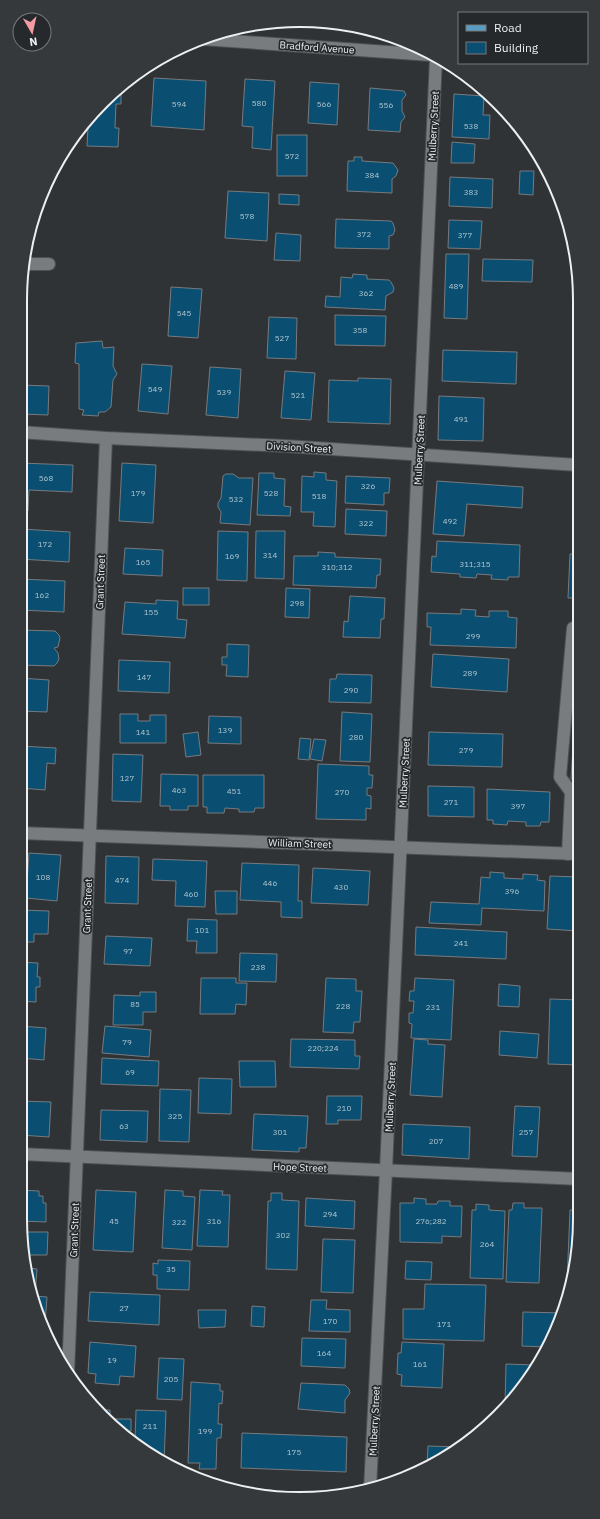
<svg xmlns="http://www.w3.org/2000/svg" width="600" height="1519" font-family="'IBM Plex Sans',sans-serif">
<rect width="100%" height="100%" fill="#2f3335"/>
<!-- building -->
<g fill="#0a4f72" stroke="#777a7d">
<path d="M154,78L206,81L204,130L151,126Z"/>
<path d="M245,79L275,81L271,150L252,148L253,127L242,126Z"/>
<path d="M310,82L339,84L337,125L308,123Z"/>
<path d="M370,88L404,91L406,95L402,100V111L405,117L401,122L400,132L368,130Z"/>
<path d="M118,89H121V104H116L115,128H119L118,147L87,146L88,127H85V122L89,116Z"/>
<path d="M454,94L484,96L483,115H490L489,139L452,137Z"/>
<rect x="277" y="135" width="30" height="41"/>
<path d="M452,142L475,144L474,163H451Z"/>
<path d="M354,157H362V161L393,163L398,170L396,176L392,179V193L347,191L348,161H354Z"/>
<path d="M520,171H534L533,195L519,194Z"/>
<path d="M450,177L493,179L492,208L449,206Z"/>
<path d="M228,191L269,193L267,241L225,238Z"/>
<path d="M279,194L299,195V205L279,204Z"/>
<path d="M336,219L391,221L393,223L395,230L393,235L389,236V249L335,248Z"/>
<path d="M449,220L482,221L480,249L448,248Z"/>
<path d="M276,233L301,235L300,261L274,260Z"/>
<path d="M446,254H469L467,319L444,318Z"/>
<path d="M483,259L533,260L532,282L482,281Z"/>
<path d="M353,274L367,275V279L389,280L391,282L394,288L393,292L386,296L385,310L325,307L326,296L340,297L341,277L352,278Z"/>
<path d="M171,287L202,289L198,338L168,336Z"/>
<path d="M335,315L386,316L385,346L335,345Z"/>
<path d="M269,317L297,318L296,359L267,358Z"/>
<path d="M102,341L103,348L114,347L113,366L117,374L113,380L111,407L105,412H99L98,416L82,415L84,410L79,409V364L75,363L76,343Z"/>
<path d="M443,350L517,352L516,384L442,381Z"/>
<path d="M142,364L172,366L168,414L138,411Z"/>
<path d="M210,367L241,369L238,418L206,415Z"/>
<path d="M285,371L315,373L311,420L281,418Z"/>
<path d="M358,378L391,379L390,424L328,422L329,380L358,381Z"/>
<path d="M20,385L49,386L48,415L20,414Z"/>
<path d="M439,396L484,398L483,441L438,440Z"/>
<path d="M20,463L73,465L72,492L29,490L28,511L20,510Z"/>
<path d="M122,463L156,465L153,523L119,521Z"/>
<path d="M314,472L326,473V480L337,481L335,527L313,526L314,512H301L302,476L314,477Z"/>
<path d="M259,473H274V478L285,479L284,506L291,507L290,516L257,515Z"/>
<path d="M226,474H233L239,478H253L250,525L220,523L221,512L218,507V503L221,498L223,476Z"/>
<path d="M346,476L390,478L389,493H384V505L345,503Z"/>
<path d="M437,481L523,487L522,508L467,504L464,536L433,534Z"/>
<path d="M346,509L387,511L386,536L345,534Z"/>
<path d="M22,529L70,532L69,562L20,559Z"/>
<path d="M218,531L248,532L247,581L217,580Z"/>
<path d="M256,531H285L284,579L255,578Z"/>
<path d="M437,541L520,545L519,577H508V580L491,579L492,575L477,574L476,578L460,577V574L431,572L432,556L436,557Z"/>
<path d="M125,548L163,550L162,576L123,574Z"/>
<path d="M318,552L335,553V557L381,559L380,575H377L376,588L293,585L294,556H318Z"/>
<path d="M570,554H578V598H568Z"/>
<path d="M20,579L65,581L64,612L20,610Z"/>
<rect x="183" y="588" width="26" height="17"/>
<path d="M286,588L310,589L309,618L285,617Z"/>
<path d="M350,596L385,598L384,619H381L380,638L343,637L344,621L348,622Z"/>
<path d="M156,600L178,601L177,619L187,620L185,638L122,634L125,602L156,604Z"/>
<path d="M461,609L476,610L475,616L489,617V611H508V617L517,618L516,648L430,645L431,627H427V613L461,614Z"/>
<path d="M20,630L55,631L59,635L60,638L58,647L54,648L58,653L59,659L57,663L54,666L20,665Z"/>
<path d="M577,643H579V676H576Z"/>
<path d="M227,644L249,645L248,677L226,676L227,665H222V657H227Z"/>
<path d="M433,654L509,659L507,692L431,687Z"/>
<path d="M119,660L170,662L169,693L118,691Z"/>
<path d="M337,674L372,675L371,703L329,702L330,679H336Z"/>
<path d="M20,678L49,680L47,712L20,711Z"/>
<path d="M579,703V780L571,779L573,747H577Z"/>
<path d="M342,712L372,714L370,762L340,761Z"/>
<path d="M120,714H138V721H150V715H166V743H120Z"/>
<path d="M209,716L241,717V744L208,743Z"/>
<path d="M198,732L201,755L186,757L183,734Z"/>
<path d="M429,732L503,734L502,767L428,765Z"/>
<path d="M300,738L311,739L309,760L298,759Z"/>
<path d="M314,739L326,740L322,761L310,759Z"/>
<path d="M20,746L56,748L55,764L47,763L45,790L20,788Z"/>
<path d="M113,754L143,755L141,802L112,801Z"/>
<path d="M318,764L369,766V775H373L372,788H367V795L371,796V809L366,808V820L316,819Z"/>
<path d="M161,774L198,775V806H188V810H170V806H160Z"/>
<path d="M203,775H264V808H255L254,812H239V809L225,808L224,813H207V807H203Z"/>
<path d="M428,786L474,787V817L428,816Z"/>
<path d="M487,789L550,792L549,822H541L540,826H526V822L508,821L507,825L493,824V820H487Z"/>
<path d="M29,853L61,855L57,901L26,898Z"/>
<path d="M106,856L139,857L138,904L105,903Z"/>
<path d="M153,859L207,861L205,907L175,906L176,881L152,880Z"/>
<path d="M242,863L299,865L298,901H302V918L281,917V902L240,900Z"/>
<path d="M313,868L370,871L368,905L311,903Z"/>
<path d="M490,872L504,873V878L523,879V874L538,875L537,880L545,881L544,911L482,908L481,925L429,923L431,902L479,904L481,877L490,878Z"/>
<path d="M550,876L579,877V931L547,929Z"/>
<path d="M215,891H237V914H216Z"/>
<path d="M20,910L49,911L48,934H34V942H20Z"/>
<path d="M188,919L217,920V953H196L197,941H187Z"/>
<path d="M416,927L507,932L506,959L415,955Z"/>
<path d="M106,936L152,938L150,966L104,964Z"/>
<path d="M240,953L277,954L276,982L239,981Z"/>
<path d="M20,962L38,963L37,977H40V987H36V1002L20,1001Z"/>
<path d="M201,978H236V983H247L246,1005L236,1004L235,1014H200Z"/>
<path d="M326,978L356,979V991H362L360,1022H354L353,1033L323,1032Z"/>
<path d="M415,978L454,980L451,1040L411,1038L412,1024L409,1023V1013H413L414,1001H409L410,991H414Z"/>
<path d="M499,984L520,986L519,1007L498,1006Z"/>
<path d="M140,992H156V1012H143V1025H113L114,995L140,996Z"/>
<path d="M550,999L579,1000L580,1065L548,1064Z"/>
<path d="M20,1026L46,1028L44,1060L20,1058Z"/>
<path d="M105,1026L151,1030L149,1057L102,1053Z"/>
<path d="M500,1031L539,1034L537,1058L499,1055Z"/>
<path d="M291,1039L355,1040V1056H360L359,1069L290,1067Z"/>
<path d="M414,1039L428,1040V1044L445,1045L442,1097L410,1095Z"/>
<path d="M102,1058L159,1061L158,1086L101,1084Z"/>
<path d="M239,1061H275L276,1087H240Z"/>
<path d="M199,1078L232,1079L231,1114L198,1113Z"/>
<path d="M160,1089L191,1090L189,1142L159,1141Z"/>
<path d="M327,1096H362L361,1120H338V1124H326Z"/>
<path d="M20,1101L51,1102L49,1137L20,1135Z"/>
<path d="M515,1106L540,1107L537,1157L512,1156Z"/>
<path d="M101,1110L148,1111L147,1142L100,1140Z"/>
<path d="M254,1114L308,1116L306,1148H299V1152L252,1150Z"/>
<path d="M403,1124L470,1127L469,1159L402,1155Z"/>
<path d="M20,1190L39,1191V1196H43V1203H46V1222L20,1221Z"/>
<path d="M96,1190L136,1192L133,1252L93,1250Z"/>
<path d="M165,1190L183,1191V1196L195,1197L192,1250L162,1248Z"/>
<path d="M200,1190L223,1191L222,1195H230L228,1247L197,1246Z"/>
<path d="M271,1193H282V1200L299,1201L297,1270L266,1269L268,1201H271Z"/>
<path d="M306,1198L355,1201L354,1229L305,1226Z"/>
<path d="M414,1198L426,1199V1204H437L438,1201H450V1206H462L461,1237L442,1236V1243L400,1242V1203H414Z"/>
<path d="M513,1203H524V1208H542L539,1283L506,1282L509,1210H512Z"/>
<path d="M476,1204L489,1205V1210L505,1211L503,1279L470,1278L472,1210H476Z"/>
<path d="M570,1210H580V1219L569,1283H567Z"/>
<path d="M22,1232H48L47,1255H26Z"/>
<path d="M323,1239L355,1240L353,1293L321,1292Z"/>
<path d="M158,1260L190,1261L189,1290L157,1289V1275H153V1263L158,1264Z"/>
<path d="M406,1261L432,1262L431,1280L405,1279Z"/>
<path d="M28,1268L37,1269L35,1296L47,1297L45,1324L41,1323L35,1309Z"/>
<path d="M425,1284L486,1285L484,1341L403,1339V1309H424Z"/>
<path d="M90,1292L160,1295L159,1325L88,1321Z"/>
<path d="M311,1300H327L326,1309L350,1310V1332L309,1331Z"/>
<path d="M252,1306L265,1307L264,1327L251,1326Z"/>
<path d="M198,1310H226L225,1327L199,1328Z"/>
<path d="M523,1312L563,1313L545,1347L522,1346Z"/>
<path d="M302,1338L346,1339L345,1368L301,1366Z"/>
<path d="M90,1342L136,1346L134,1377L120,1376L119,1385L95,1383L96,1374L88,1373Z"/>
<path d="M402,1342L444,1344L442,1388L401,1386L402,1375L397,1374L398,1353H401Z"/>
<path d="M159,1358L184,1359L182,1400L157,1399Z"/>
<path d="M506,1364L534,1365L533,1368L522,1390L505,1405Z"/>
<path d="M191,1382L220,1384V1391H223L222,1404L219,1403L218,1424H222L221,1438H217L216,1469H199L200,1463H188Z"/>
<path d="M301,1383L345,1385L349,1389L350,1393L345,1400V1413L298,1409Z"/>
<path d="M98,1410H110V1419H131V1431H128V1435Z"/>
<path d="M136,1410L166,1411L164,1463L135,1441Z"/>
<path d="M242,1433L347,1437L346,1472L241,1468Z"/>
<path d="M428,1446L460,1447L455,1452L427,1467Z"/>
</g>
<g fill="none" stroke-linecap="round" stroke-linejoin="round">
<!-- minor casing -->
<g stroke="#4f5153" stroke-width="14">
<g id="minor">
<path d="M202,39L431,55"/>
<path d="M26,264H49"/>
<path d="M20,432L106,438L285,446L578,465"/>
<path d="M20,833L579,854"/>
<path d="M568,854L571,792L560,777L573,628H578"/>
<path d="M20,1154L580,1179"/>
<path d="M68,1374L106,438"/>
<path d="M370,1489L386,1170L436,58"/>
</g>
</g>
<!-- major casing -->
<g stroke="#4f5153" stroke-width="14">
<path id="major" d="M261,1496H269"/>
</g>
<!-- minor -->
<use href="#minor" stroke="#787c7e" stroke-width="12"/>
<!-- major -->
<use href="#major" stroke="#599dc4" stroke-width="12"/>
</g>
<g text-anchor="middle" stroke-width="3.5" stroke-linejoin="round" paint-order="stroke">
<!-- number labels -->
<g font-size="8" fill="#b4c7d0">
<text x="259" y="106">580</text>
<text x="179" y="107">594</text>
<text x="324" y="107">566</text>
<text x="386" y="108">556</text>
<text x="471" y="129">538</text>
<text x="292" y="159">572</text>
<text x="372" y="178">384</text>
<text x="471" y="195">383</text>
<text x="247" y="219">578</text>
<text x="364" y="237">372</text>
<text x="465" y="238">377</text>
<text x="456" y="289">489</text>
<text x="366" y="296">362</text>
<text x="184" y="316">545</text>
<text x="360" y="333">358</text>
<text x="282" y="341">527</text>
<text x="155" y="392">549</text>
<text x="224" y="395">539</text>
<text x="298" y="398">521</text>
<text x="461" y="422">491</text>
<text x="46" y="481">568</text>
<text x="368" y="489">326</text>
<text x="138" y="496">179</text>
<text x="271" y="496">528</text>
<text x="319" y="499">518</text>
<text x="236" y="502">532</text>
<text x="450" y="524">492</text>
<text x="366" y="526">322</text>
<text x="45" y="547">172</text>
<text x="270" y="558">314</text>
<text x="232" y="559">169</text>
<text x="143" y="565">165</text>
<text x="475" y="567">311;315</text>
<text x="337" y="570">310;312</text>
<text x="42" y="598">162</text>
<text x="297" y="606">298</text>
<text x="151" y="615">155</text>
<text x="473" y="639">299</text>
<text x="470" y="676">289</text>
<text x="144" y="680">147</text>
<text x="351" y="693">290</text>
<text x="225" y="733">139</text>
<text x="143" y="735">141</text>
<text x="356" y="740">280</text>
<text x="466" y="753">279</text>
<text x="127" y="781">127</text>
<text x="179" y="793">463</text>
<text x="234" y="794">451</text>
<text x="342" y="795">270</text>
<text x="451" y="805">271</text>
<text x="518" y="809">397</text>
<text x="43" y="880">108</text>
<text x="122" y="883">474</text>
<text x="270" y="886">446</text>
<text x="341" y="890">430</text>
<text x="512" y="894">396</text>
<text x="191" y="897">460</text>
<text x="202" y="933">101</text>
<text x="461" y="946">241</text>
<text x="128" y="954">97</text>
<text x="258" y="970">238</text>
<text x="135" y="1007">85</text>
<text x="343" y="1009">228</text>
<text x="433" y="1010">231</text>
<text x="127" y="1045">79</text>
<text x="323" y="1051">220;224</text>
<text x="130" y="1075">69</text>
<text x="344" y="1111">210</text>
<text x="175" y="1119">325</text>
<text x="124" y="1129">63</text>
<text x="280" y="1135">301</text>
<text x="526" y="1135">257</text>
<text x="436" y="1144">207</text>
<text x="330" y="1217">294</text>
<text x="114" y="1224">45</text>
<text x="214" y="1224">316</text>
<text x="431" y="1224">276;282</text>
<text x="179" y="1225">322</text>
<text x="283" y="1238">302</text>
<text x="487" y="1247">264</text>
<text x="171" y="1272">35</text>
<text x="124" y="1311">27</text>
<text x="330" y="1324">170</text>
<text x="444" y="1327">171</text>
<text x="324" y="1356">164</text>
<text x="112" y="1363">19</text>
<text x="420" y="1367">161</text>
<text x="171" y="1382">205</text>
<text x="150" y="1429">211</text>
<text x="205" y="1434">199</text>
<text x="294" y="1455">175</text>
</g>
<!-- street labels -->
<g font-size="10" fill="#edeff0" stroke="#26292b">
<text transform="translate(317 47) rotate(4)" y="4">Bradford Avenue</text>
<text transform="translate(433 126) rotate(-87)" y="4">Mulberry Street</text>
<text transform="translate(299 447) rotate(3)" y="4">Division Street</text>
<text transform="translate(419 450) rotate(-87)" y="4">Mulberry Street</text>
<text transform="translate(100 582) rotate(-88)" y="4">Grant Street</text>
<text transform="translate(404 773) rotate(-87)" y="4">Mulberry Street</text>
<text transform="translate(300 843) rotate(2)" y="4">William Street</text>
<text transform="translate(87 906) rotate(-88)" y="4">Grant Street</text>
<text transform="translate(390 1097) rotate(-87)" y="4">Mulberry Street</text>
<text transform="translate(300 1167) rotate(2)" y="4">Hope Street</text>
<text transform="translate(74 1230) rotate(-88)" y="4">Grant Street</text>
<text transform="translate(374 1421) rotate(-87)" y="4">Mulberry Street</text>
</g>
</g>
<!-- crop -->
<path d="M0 0H600V1519H0ZM300 27H300A273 273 0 0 1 573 300V1219A273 273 0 0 1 300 1492H300A273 273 0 0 1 27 1219V300A273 273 0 0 1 300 27Z" fill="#36393b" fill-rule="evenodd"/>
<path fill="none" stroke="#edeff0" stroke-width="2" d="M300 27H300A273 273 0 0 1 573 300V1219A273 273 0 0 1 300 1492H300A273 273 0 0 1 27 1219V300A273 273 0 0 1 300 27Z"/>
<!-- legend -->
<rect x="458" y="12" width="130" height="52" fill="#26292b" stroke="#76787a"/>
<rect x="466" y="25" width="20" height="6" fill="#599dc4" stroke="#76787a"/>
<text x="494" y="32" font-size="12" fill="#edeff0">Road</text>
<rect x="466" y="42" width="20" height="12" fill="#0a4f72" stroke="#76787a"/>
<text x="494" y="52" font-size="12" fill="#edeff0">Building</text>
<!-- north arrow -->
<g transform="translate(32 32) rotate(171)"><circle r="19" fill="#26292b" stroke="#76787a"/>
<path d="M0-3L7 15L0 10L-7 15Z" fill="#f49aa2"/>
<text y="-6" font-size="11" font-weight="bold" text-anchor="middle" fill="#edeff0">N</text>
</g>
</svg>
